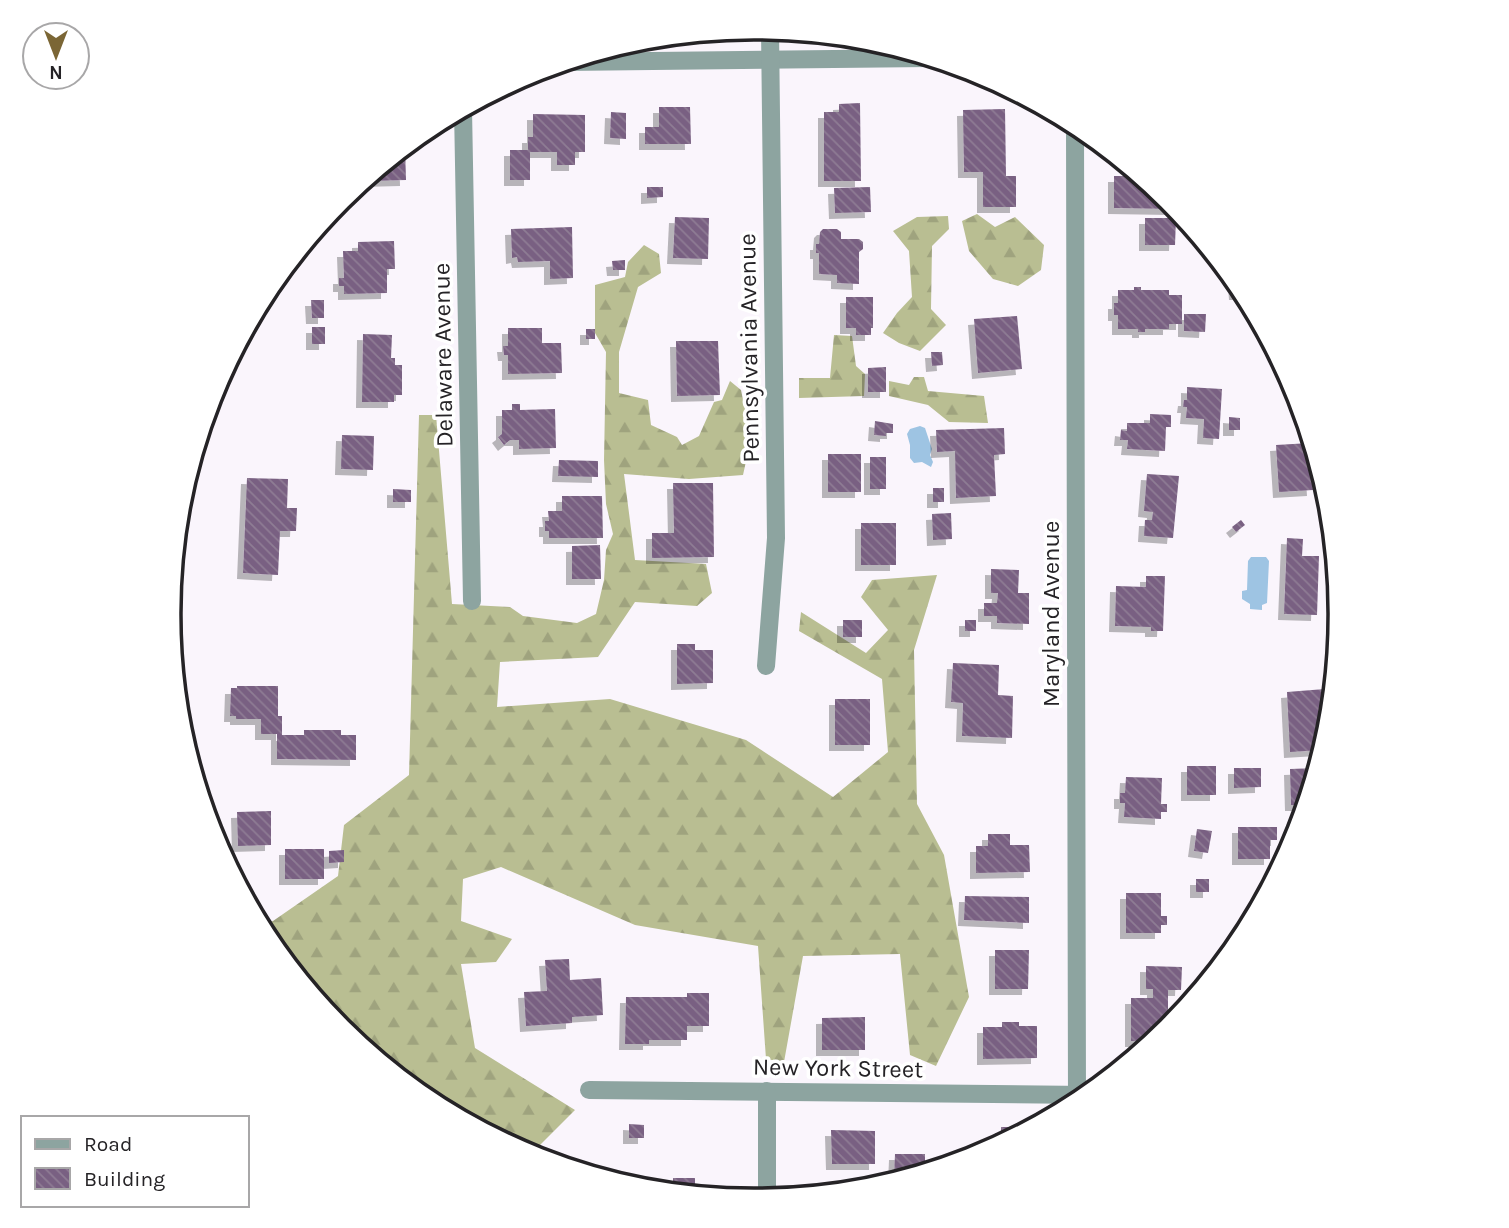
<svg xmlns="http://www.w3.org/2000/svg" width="1509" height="1228" font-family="Karla,sans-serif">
<defs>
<pattern id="forest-firs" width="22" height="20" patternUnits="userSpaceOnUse" patternTransform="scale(1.75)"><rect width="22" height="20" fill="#b9be92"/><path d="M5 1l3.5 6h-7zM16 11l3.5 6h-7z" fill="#9fa37e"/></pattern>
<pattern id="building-back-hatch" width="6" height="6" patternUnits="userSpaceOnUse" patternTransform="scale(1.75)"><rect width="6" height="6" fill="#796082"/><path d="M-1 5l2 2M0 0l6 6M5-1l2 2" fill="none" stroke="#8e7c94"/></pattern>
<filter id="shadow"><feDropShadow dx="-6" dy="6" stdDeviation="0" flood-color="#0004"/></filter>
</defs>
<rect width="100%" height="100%" fill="#faf5fc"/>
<!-- forest -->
<g fill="url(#forest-firs)">
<path d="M977,214L995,227L1015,217L1044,245L1041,270L1018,286L993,279L969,251L962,221Z"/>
<path d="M948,216L949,229L932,246L931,309L946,325L920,351L899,343L883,333L897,313L912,297L909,251L893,231L917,217Z"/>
<path d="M644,245L659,254L661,273L638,287L619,352V393L648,400L651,425L677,437L682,445L699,436L714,402L722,400L730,381L741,390L751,439L743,475L689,479L624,474L635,560L706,564L712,593L697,606L635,602L598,657L500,662L497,707L610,699L746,740L833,797L888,752L882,679L799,631L801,612L866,653L888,630L861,597L872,580L937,575L914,650L917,804L944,855L969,997L936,1066L910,1055L900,954L803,956L784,1062L766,1059L758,946L635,925L501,867L463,879L461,921L512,939L496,962L461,964L475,1048L575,1110L530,1155L429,1101L340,1028L289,966L288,962L285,961L267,939L259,925L273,921L338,876L344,825L409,775L419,415H436L452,604L510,607L523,616L577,623L596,614L604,580L606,550L613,534L606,504L604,460L606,352L595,333V285L625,277L628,262Z"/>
<path d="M834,335L852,336L856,366L865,374L864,396L799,398V378H830Z"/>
<path d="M914,377H924L928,391L984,396L988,423L949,422L928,405L889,396V381L909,385Z"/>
</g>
<!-- water -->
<g fill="#9ec4e3">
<path d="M920,426L925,428L932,449L930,455L933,462L931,467L922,462L914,463L910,458V445L907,434L910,429Z"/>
<path d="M1251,557H1266L1269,561L1267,603L1262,605V610L1250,609V604L1242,599V591L1247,590L1248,561Z"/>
</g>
<!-- building -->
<g fill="url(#building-back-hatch)" filter="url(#shadow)">
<path d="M860,103L861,181H824V112H839V104Z"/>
<path d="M659,107H690L691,144H645V127H659Z"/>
<path d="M1005,109L1006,176H1016V207H983V172H964L963,110Z"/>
<path d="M611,112L626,113V139L610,138Z"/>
<path d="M533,114L585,115V152H575V165H557V152H530V180H510V150H528V137H533Z"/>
<path d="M405,146L406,180L368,181V176Z"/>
<path d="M1114,176H1140L1176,209L1114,208Z"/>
<path d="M647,187H663V197L647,198Z"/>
<path d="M870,187L871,212L835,213L834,188Z"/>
<path d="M675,217L709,218L708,259L673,258Z"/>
<path d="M1145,218H1176L1175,245H1145Z"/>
<path d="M572,227L573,278L550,279V261L518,262L517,257L512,258L511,229Z"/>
<path d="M823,229H837L841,232V239H859L863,242V249L859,252V284L837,283V275L819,274V253H816V244H819L820,232Z"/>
<path d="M394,241L395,269H387V293L344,294V286H339V278H344L343,251H358V242Z"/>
<path d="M625,260V270H613L612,261Z"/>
<path d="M1234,280L1242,289L1245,294H1235Z"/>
<path d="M1134,287H1141V290H1169V295H1182V324H1169V329H1145V332H1138V329H1118V315H1114V303H1118V290H1134Z"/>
<path d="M846,297H873V328H871V335H856V328H846Z"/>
<path d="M311,300H324V318H312Z"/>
<path d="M1184,314H1206L1205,332L1184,331Z"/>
<path d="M1017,316L1022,369L978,373L974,319Z"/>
<rect x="312" y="327" width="13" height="17"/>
<path d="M508,328H542V343H561L562,373L508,374V355H504L503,346H508Z"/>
<rect x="586" y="329" width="9" height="10"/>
<path d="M363,334L392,335L391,358H395V365H402V395H394V402H362Z"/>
<path d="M676,341H718L720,395L677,396Z"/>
<path d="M931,352H942L943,365L932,366Z"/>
<path d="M886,367V392H868V368Z"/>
<path d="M1187,387L1222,389L1219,439L1203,438L1204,419L1186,418L1187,407H1183L1184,400H1187Z"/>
<path d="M512,404H520V410L555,409L556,448L519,449V440H510L504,445L498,437L502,434V410H512Z"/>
<path d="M1150,414L1171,415V427H1166L1165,451L1127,449L1128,440H1120L1121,430L1127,431V423H1150Z"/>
<path d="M1229,417L1240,418V430H1229Z"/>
<path d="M875,421L893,424V433H886V436L874,435Z"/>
<path d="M1004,428L1005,454L994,455L996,496L956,498L955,451L937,452L936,430Z"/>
<path d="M342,435L374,436L373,470L341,469Z"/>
<path d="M1310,443L1313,490L1279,492L1276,445Z"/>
<rect x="828" y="454" width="33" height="38"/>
<rect x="870" y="457" width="16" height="32"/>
<path d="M559,460L598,461V477L558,476Z"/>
<path d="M1147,474L1179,476L1173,538L1144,536L1145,520H1152L1153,512L1144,511Z"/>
<path d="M247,478L288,479L287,508H297L296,531H280L278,575L243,573Z"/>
<path d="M673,483H713L714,557L652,558V533H674Z"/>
<rect x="933" y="488" width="11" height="14"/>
<path d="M393,489L411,490V502H393Z"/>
<path d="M562,496H602L603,538H549V531H545V521H549L548,511H562Z"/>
<path d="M951,513L952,539L933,540L932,514Z"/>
<path d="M1241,520L1245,525L1236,532L1232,527Z"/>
<rect x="861" y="523" width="35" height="42"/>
<path d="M1287,538L1303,539L1302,556H1319L1317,615L1284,614Z"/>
<path d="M600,545L601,579H572V546Z"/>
<path d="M991,569L1019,570L1018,593H1029V624L997,623V616H984V603H997L998,593H991Z"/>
<path d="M1146,576H1165L1163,631H1151V627L1115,626L1116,586L1146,587Z"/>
<rect x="843" y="620" width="19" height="17"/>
<rect x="965" y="620" width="11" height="11"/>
<path d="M677,644H695V650H713V683L677,684Z"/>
<path d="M953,663L999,665L998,695L1013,696L1012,738L962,736L963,703L951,702Z"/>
<path d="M237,686H278V716H282V735H304V730H341V735H356V760L277,759V734H261V719H236V716H230L231,688H237Z"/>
<path d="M1325,689L1327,735L1323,750L1290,752L1287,692Z"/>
<rect x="835" y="699" width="35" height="46"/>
<rect x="1187" y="766" width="29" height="29"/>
<path d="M1234,768H1261V787L1234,788Z"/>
<path d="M1317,768L1306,805H1291L1290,769Z"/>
<path d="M1126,777L1162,778L1161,804H1167V812H1161V819L1124,817L1125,803H1120V793H1125Z"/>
<path d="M271,811V845L238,846L237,812Z"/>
<path d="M1238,827H1277V840H1270V859H1238Z"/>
<path d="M1197,829L1212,831L1208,853L1194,851Z"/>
<path d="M988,834H1010V845H1029L1030,872L976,873V846H988Z"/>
<rect x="285" y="849" width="39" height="30"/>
<path d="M344,850V862L329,863V851Z"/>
<rect x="1196" y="879" width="13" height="13"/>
<path d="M1126,893H1161V916H1167V925H1161V933H1126Z"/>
<path d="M965,896L1029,897V923L964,920Z"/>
<path d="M995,950H1029L1028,989H995Z"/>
<path d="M569,959L570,980L601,978L603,1015L572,1017V1023L526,1026L524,992L547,991L545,960Z"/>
<path d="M1146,966L1182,967L1181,990H1168V1029L1153,1041H1131V998H1153V989H1146Z"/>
<path d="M687,993H709V1026H687V1040H649V1044H625L626,997H687Z"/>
<path d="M865,1017V1050H822V1018Z"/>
<path d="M1002,1022H1019V1026H1037V1058L983,1059V1027H1002Z"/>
<path d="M629,1124L644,1125V1138H629Z"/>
<path d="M1001,1127H1020V1133L988,1150V1142H1001Z"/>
<path d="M831,1130L875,1131V1164H832Z"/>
<path d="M895,1154H925V1172L906,1177H894Z"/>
<path d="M673,1178H695V1192H708V1195L673,1192Z"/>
</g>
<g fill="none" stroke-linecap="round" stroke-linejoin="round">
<!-- street -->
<g stroke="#8da4a0" stroke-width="18">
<path d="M564,62L930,58"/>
<path d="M463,109L472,601"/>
<path d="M1075,124L1077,1103"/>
<path d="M766,666L776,538L770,30"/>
<path d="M589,1090L1088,1095"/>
<path d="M767,1091V1199"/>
</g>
</g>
<g text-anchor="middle" stroke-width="7" stroke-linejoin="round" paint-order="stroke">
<!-- street labels -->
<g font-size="24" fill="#252326" stroke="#fff">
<text transform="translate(749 348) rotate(-91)" y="8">Pennsylvania Avenue</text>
<text transform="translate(443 355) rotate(-91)" y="8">Delaware Avenue</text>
<text transform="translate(1051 614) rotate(-90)" y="8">Maryland Avenue</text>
<text transform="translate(838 1068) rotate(1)" y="8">New York Street</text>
</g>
</g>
<!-- crop -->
<path d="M0 0H1509V1228H0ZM754 40H755A573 573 0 0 1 1328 613V615A573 573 0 0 1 755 1188H754A573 573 0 0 1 181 615V613A573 573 0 0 1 754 40Z" fill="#fff" fill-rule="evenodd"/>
<path fill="none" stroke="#252326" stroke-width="3.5" d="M754 40H755A573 573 0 0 1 1328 613V615A573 573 0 0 1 755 1188H754A573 573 0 0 1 181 615V613A573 573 0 0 1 754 40Z"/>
<!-- legend -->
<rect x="21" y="1116" width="228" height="91" fill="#ffffff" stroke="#a8a7a8" stroke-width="2"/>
<rect x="35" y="1139" width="35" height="10" fill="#8da4a0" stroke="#a8a7a8" stroke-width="2"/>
<text x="84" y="1151" font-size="21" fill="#252326">Road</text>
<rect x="35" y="1168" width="35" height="21" fill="url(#building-back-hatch)" stroke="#a8a7a8" stroke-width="2"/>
<text x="84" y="1186" font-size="21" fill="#252326">Building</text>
<!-- north arrow -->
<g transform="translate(56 56) rotate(180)"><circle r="33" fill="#ffffff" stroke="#a8a7a8" stroke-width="2"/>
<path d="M0-5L12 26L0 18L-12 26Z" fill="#7b6635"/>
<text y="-10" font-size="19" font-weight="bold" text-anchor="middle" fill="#252326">N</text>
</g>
</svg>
